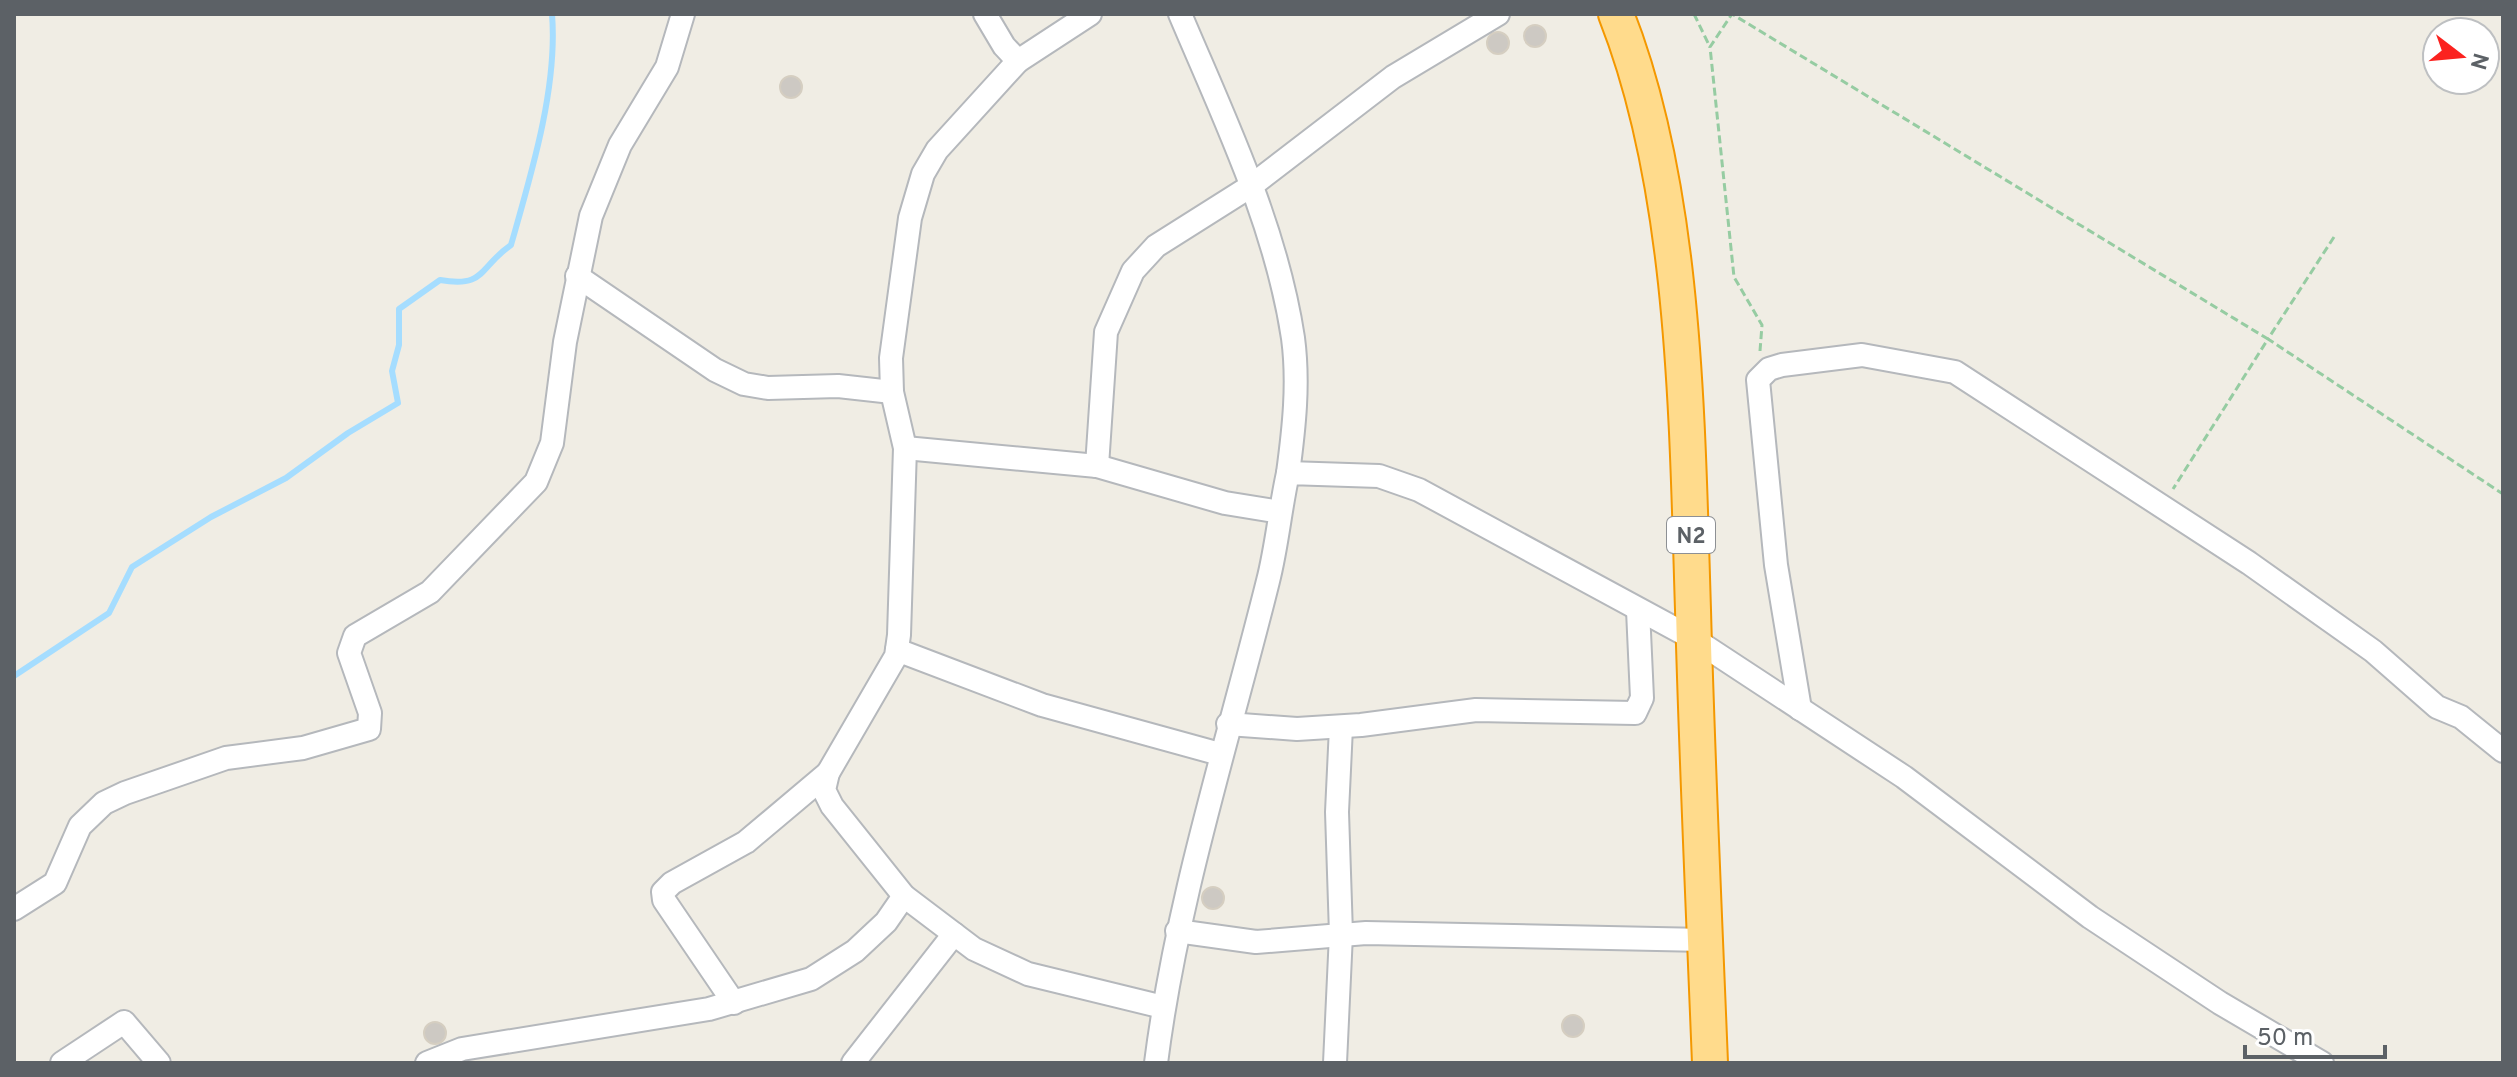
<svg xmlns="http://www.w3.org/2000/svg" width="2517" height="1077" font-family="Overpass,sans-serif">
<rect width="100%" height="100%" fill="#f0ede4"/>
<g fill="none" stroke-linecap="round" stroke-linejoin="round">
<!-- stream -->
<path stroke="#a5ddff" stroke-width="6" d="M14,676L109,613L132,567L211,517L286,478L348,433L398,403L392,371L399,345V309L440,280C486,288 478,268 511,245C531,175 558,87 552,14"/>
</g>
<!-- building -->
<g fill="#cdc9c3" stroke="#d5cec1" stroke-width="2">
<circle cx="1535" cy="36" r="11"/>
<circle cx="1498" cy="43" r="11"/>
<circle cx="791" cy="87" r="11"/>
<circle cx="1213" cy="898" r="11"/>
<circle cx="1573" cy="1026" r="11"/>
<circle cx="435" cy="1033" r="11"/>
</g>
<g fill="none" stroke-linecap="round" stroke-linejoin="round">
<!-- minor casing -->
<g stroke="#b5b8bc" stroke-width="26">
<g id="minor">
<path d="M985,14L1004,46L1018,61L1090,14"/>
<path d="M1180,14C1224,118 1276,225 1293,338C1299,383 1294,428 1288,473"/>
<path d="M1018,61L937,150L923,174L910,218L891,358L892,392L905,448L899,635L896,656L828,773L824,790L832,806L904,896L974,949L1028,974L1163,1007"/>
<path d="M577,276L715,370L744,384L768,388L838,386L892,392"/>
<path d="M905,448L1097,466L1225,503L1280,512"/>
<path d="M1097,466L1106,332L1133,271L1156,246L1251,186L1393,77L1498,14"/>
<path d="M897,650L1042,705L1220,754"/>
<path d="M1800,709L1776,565L1758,380L1769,369L1782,365L1862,355L1955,372L2249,563L2373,651L2437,707L2461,717L2503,751"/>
<path d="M1228,724L1297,729L1361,725L1476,710L1635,713L1642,698L1638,610"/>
<path d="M14,909L55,883L80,826L104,803L125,793L226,758L303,748L369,729L370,713L349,653L355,636L430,592L536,482L552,443L565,342L591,216L620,145L667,67L683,14"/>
<path d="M1177,931L1256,942L1366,933L1705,940"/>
<path d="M734,1003L664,900L663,892L672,883L746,842L828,773"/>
<path d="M62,1063L124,1022L159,1063"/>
<path d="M427,1063L462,1049L709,1009L811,979L855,951L886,922L904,896"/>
<path d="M853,1063L954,934"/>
<path d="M1156,1063C1177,898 1228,742 1268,581C1277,546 1280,509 1288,473L1379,476L1419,490L1694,639L1904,777L2090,917L2220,1003L2322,1063"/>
<path d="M1335,1063L1341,934L1337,812L1341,727"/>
</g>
</g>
<!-- highway casing -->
<g stroke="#f49800" stroke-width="38">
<path id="highway" d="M1616,14C1686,191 1687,421 1693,610C1697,761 1704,912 1710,1063"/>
</g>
<!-- path -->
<g stroke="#96cca2" stroke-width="3" stroke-dasharray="8 4" stroke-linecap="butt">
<path d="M1694,14L1710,47"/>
<path d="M2334,237L2268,339L2503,494"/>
<path d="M1760,351L1762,325L1734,277L1710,47L1732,14L2268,339L2173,489"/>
</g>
<!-- minor -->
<use href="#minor" stroke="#fff" stroke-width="22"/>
<!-- highway -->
<use href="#highway" stroke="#ffdb8c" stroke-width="34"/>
</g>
<g text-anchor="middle" stroke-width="8" stroke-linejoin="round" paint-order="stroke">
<!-- shield labels -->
<rect fill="#fff" stroke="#8d9094" stroke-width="2" x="1667" y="517" width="48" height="36" rx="6"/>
<g font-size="22" font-weight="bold" fill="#5c6166">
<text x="1691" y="543">N2</text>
</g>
</g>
<!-- border -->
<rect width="2517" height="1077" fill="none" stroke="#5c6166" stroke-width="32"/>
<!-- north arrow -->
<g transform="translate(2461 56) rotate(106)"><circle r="38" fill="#ffffff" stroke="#bec0c2" stroke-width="2"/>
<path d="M0-6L14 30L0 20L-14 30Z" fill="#fb221f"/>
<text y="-12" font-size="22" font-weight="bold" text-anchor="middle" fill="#5c6166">N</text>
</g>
<!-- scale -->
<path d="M2245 1045v12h140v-12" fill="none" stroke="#5c6166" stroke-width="4"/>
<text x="2257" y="1045" font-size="24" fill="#5c6166" stroke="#ffffff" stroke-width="6" paint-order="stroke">50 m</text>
</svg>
